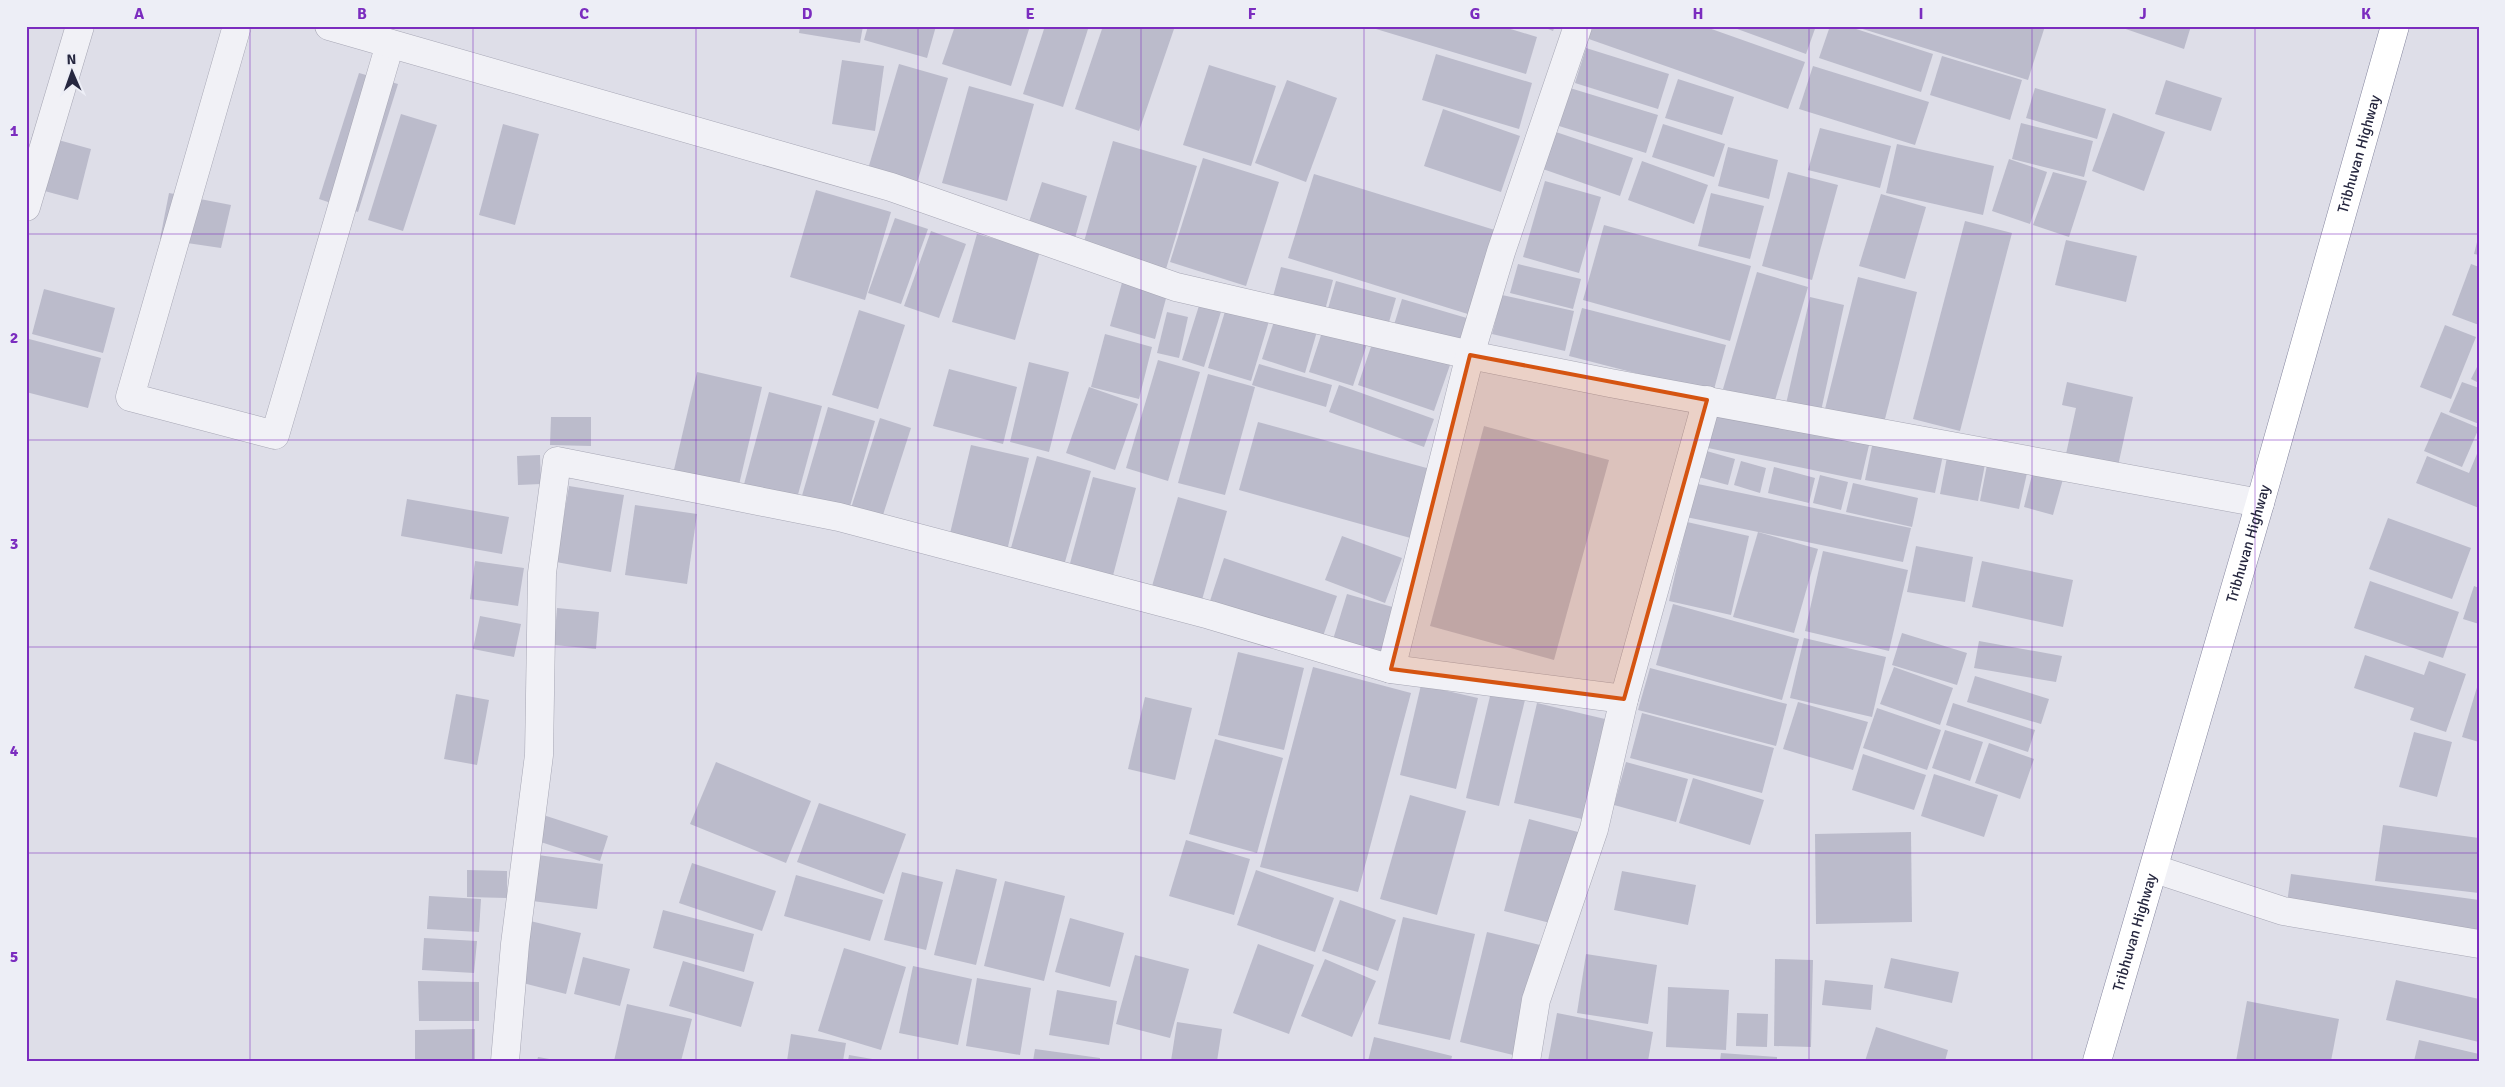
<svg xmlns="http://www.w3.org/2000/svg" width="2505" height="1087" font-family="Signika,sans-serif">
<rect width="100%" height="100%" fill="#dedee8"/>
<!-- building -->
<g fill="#bbbbcb">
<path d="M800,26H863L860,43L799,33Z"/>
<path d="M868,26H936L927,58L864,40Z"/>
<path d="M955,26H1030L1011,86L942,64Z"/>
<path d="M1045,26H1089L1063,107L1023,94Z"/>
<path d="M1103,26H1175L1139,131L1075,109Z"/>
<path d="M1366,26H1501L1537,37L1526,74Z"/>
<path d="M1541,26H1555L1553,31Z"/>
<path d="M1590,26H1703L1805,62L1788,109L1586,38Z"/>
<path d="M1729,26H1816L1806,54Z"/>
<path d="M1830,26H1847L1933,54L1921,92L1819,58Z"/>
<path d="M1853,26H2045L2028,80Z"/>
<path d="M2117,26H2191L2184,49Z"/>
<path d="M1586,48L1669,74L1658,109L1575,83Z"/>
<path d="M1436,54L1532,83L1519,129L1422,100Z"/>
<path d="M1942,56L2022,80L2010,120L1930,95Z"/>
<path d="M842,60L884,66L875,131L832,124Z"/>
<path d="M899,64L948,78L917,183L868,169Z"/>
<path d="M1209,65L1276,86L1251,166L1183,145Z"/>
<path d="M1813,66L1929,102L1915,145L1799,109Z"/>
<path d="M359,73L398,84L358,212L319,199Z"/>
<path d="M1678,79L1734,97L1722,135L1665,118Z"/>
<path d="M1287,80L1337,98L1306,182L1255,163Z"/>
<path d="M2166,80L2222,98L2211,131L2155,114Z"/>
<path d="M969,86L1034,104L1007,201L942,183Z"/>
<path d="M1570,88L1658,115L1646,153L1559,126Z"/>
<path d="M2035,88L2106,109L2097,139L2026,118Z"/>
<path d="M1443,109L1520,136L1501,192L1424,166Z"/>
<path d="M2113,113L2165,132L2144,191L2092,171Z"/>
<path d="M401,114L437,125L403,231L368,220Z"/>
<path d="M2021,123L2093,141L2084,177L2012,159Z"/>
<path d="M503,124L539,134L515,225L479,215Z"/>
<path d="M1663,124L1725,144L1714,177L1652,157Z"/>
<path d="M1820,128L1891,146L1880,188L1808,170Z"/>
<path d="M1553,131L1633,158L1620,196L1540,168Z"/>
<path d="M33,133L91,149L78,200L26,186V158Z"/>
<path d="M1113,141L1197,166L1166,269L1083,245Z"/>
<path d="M1897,144L1994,166L1983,215L1886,193Z"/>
<path d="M1728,147L1778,160L1769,199L1718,186Z"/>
<path d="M1203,158L1279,182L1246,286L1170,262Z"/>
<path d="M2009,159L2047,172L2030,224L1992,211Z"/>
<path d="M1642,161L1708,185L1694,224L1628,200Z"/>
<path d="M1788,172L1838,185L1812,280L1762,266Z"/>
<path d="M2053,172L2087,181L2069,237L2033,225Z"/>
<path d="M1314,174L1498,231L1471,315L1288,258Z"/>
<path d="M1545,181L1601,197L1579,273L1523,257Z"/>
<path d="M1042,182L1087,196L1075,238L1028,225Z"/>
<path d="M816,190L891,212L865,300L790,277Z"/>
<path d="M169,193L231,205L221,248L160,239Z"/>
<path d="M1711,193L1764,206L1750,259L1698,246Z"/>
<path d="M1881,194L1926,207L1905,279L1859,266Z"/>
<path d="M895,218L928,229L901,304L868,293Z"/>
<path d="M1965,221L2012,233L1960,431L1913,419Z"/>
<path d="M1604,225L1751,266L1730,341L1583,300Z"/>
<path d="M931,231L966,244L939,318L904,306Z"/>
<path d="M977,234L1040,251L1015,340L952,322Z"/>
<path d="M2478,238H2479V255L2474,254Z"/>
<path d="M2066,240L2137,256L2126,302L2055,285Z"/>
<path d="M1518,264L1581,279L1573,309L1510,293Z"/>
<path d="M2471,264L2479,267V325L2452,315Z"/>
<path d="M1281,267L1333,280L1324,314L1272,300Z"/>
<path d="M1757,272L1808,287L1774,404L1723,389Z"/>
<path d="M1858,277L1917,292L1884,423L1825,409Z"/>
<path d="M1123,279L1168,291L1155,339L1110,326Z"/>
<path d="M1336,281L1396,298L1387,329L1327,312Z"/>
<path d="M44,289L115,308L103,353L32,334Z"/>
<path d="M1502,295L1574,311L1565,351L1492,334Z"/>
<path d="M1202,296L1224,302L1204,367L1182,360Z"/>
<path d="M1810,297L1844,305L1821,411L1786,404Z"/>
<path d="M1402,299L1477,321L1468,350L1393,328Z"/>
<path d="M1226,308L1269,321L1251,381L1208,368Z"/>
<path d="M1582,308L1726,345L1713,393L1569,356Z"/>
<path d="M859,310L905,325L878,409L832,395Z"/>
<path d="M1167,312L1188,317L1179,358L1157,353Z"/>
<path d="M1276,315L1318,328L1305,373L1262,359Z"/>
<path d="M2445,325L2476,337L2451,399L2420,387Z"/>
<path d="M1324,326L1368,341L1353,386L1309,372Z"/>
<path d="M1105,334L1152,347L1139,399L1091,387Z"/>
<path d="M1374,338L1450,365L1434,411L1358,385Z"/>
<path d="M29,339L101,358L88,408L26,392V351Z"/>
<path d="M1158,360L1200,372L1168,481L1126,468Z"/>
<path d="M1029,362L1069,372L1049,452L1010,442Z"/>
<path d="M2479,363V383L2471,379Z"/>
<path d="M1259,364L1332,385L1326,407L1252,385Z"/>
<path d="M949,369L1017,387L1003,444L933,426Z"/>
<path d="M697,372L762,387L738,489L673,474Z"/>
<path d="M1208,374L1255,387L1225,495L1178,483Z"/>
<path d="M2067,382L2133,397L2118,466L2066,454L2076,408L2062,405Z"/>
<path d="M2462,382L2479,388V424L2449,412Z"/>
<path d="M1339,385L1434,419L1424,447L1329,412Z"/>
<path d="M1089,387L1138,404L1115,470L1066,453Z"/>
<path d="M769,392L822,406L796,502L743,488Z"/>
<path d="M828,407L875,421L848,513L801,499Z"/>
<path d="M1716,409L1870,441L1861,480L1708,448Z"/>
<path d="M2441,412L2479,428L2462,467L2424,451Z"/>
<path d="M551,417H591V446L550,445Z"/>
<path d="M880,418L911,428L882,518L851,508Z"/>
<path d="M1258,422L1434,470L1414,539L1239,490Z"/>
<path d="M1484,426L1609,460L1554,660L1430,626Z"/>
<path d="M1873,441L1943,455L1935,493L1865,480Z"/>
<path d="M971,445L1029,458L1006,555L948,542Z"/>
<path d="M2479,449V508L2416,483L2427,456L2469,473Z"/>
<path d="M1703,450L1735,459L1728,485L1695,476Z"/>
<path d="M540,455L541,484L518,485L517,456Z"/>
<path d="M1037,456L1091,471L1063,569L1009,555Z"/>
<path d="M1947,457L1985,464L1978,501L1940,494Z"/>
<path d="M1741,461L1766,468L1760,493L1734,485Z"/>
<path d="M1987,465L2027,473L2019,509L1980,501Z"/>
<path d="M1774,467L1815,478L1809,503L1768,493Z"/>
<path d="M2033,471L2063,479L2053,515L2024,507Z"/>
<path d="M1820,475L1848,482L1841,510L1813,503Z"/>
<path d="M1093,477L1136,488L1111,583L1068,571Z"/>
<path d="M1693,483L1911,528L1903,562L1686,517Z"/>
<path d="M1853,483L1918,498L1912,527L1846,512Z"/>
<path d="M569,486L624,495L611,572L556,562Z"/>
<path d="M1178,497L1227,511L1200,607L1150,593Z"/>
<path d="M407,499L509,517L502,554L401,536Z"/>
<path d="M635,505L697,514L687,584L625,575Z"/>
<path d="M2388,518L2471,548L2452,599L2369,569Z"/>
<path d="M1687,522L1749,536L1731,615L1669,601Z"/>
<path d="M1758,532L1818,549L1794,633L1733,617Z"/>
<path d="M1342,536L1402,558L1385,603L1325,580Z"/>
<path d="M1916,546L1973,557L1965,602L1907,592Z"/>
<path d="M1823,551L1908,570L1889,651L1805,631Z"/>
<path d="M1224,558L1337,596L1321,642L1209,604Z"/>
<path d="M475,561L524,568L518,606L470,599Z"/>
<path d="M1982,561L2073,580L2063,627L1972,607Z"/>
<path d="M2370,581L2459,612L2443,658L2354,628Z"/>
<path d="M2474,586L2479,588V624L2463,619Z"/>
<path d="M1347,594L1396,608L1381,660L1331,646Z"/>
<path d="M1673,604L1799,639L1782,700L1656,665Z"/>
<path d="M557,608L599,612L596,649L554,645Z"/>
<path d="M480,616L521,624L514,657L473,649Z"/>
<path d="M1902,633L1967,653L1957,685L1892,665Z"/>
<path d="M1804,638L1886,657L1872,717L1790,698Z"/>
<path d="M1979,641L2062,656L2056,682L1974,668Z"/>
<path d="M1238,652L1304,668L1284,750L1218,735Z"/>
<path d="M2365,655L2424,675L2429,661L2466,674L2446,732L2410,720L2414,708L2354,688Z"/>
<path d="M1313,667L1411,693L1358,892L1260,867Z"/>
<path d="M1894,667L1953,688L1940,725L1880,704Z"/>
<path d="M1650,668L1787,704L1776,746L1638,710Z"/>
<path d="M1975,676L2049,699L2041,724L1967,702Z"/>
<path d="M2478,684H2479V742L2462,737Z"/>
<path d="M1421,685L1478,698L1456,789L1400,775Z"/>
<path d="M1491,692L1525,700L1499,806L1466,798Z"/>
<path d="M456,694L489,700L477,765L444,759Z"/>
<path d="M1145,697L1192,708L1175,780L1128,769Z"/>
<path d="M1798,702L1868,722L1853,770L1783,749Z"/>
<path d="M1537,703L1605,719L1582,819L1514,803Z"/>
<path d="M1953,703L2035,730L2028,752L1946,725Z"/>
<path d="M1877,708L1941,730L1927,770L1863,748Z"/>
<path d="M1642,713L1774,748L1762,793L1630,758Z"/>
<path d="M1945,730L1983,742L1970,781L1932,768Z"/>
<path d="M2414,732L2452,742L2437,797L2399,787Z"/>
<path d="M1215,739L1283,758L1257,853L1189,834Z"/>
<path d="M1989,743L2034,759L2020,799L1975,783Z"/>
<path d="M1863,754L1926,775L1914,810L1852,790Z"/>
<path d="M716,762L811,801L786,863L690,824Z"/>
<path d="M1626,762L1688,779L1676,822L1614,805Z"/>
<path d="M1934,774L1998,795L1984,837L1921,816Z"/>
<path d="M1693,778L1764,800L1750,845L1679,823Z"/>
<path d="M1410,795L1466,811L1437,915L1380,899Z"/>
<path d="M819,803L906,834L884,894L797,862Z"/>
<path d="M534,812L608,836L600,861L525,837Z"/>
<path d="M1529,819L1578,832L1554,924L1504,911Z"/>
<path d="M2383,825L2479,838V893L2375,881Z"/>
<path d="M1911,832L1912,922L1816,924L1815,834Z"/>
<path d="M1186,840L1250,859L1234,915L1169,896Z"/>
<path d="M538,855L603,864L597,909L532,901Z"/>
<path d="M692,863L776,891L762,931L679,903Z"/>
<path d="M956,869L997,879L976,965L934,955Z"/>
<path d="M467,870L507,871V898L467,897Z"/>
<path d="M1256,870L1334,898L1315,952L1237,925Z"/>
<path d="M1622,871L1696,885L1688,925L1614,910Z"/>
<path d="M902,872L943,882L926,950L884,940Z"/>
<path d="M2291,874L2479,900V930L2287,903Z"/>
<path d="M796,875L883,900L870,941L784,916Z"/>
<path d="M1005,881L1065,896L1044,981L984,966Z"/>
<path d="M429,896L481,899L479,932L427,929Z"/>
<path d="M1340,900L1396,920L1378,971L1322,951Z"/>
<path d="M663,910L754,934L744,972L653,948Z"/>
<path d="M1403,917L1475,934L1450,1040L1378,1024Z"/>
<path d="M1070,918L1124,933L1110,987L1055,972Z"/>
<path d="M530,921L581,933L566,994L515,981Z"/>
<path d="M1487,932L1540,945L1513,1055L1460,1042Z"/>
<path d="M424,938L477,941L474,973L422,970Z"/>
<path d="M1258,944L1314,965L1289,1034L1233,1013Z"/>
<path d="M844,948L906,967L881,1050L818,1031Z"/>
<path d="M1586,954L1657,965L1648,1024L1577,1013Z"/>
<path d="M1135,955L1189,969L1170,1038L1116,1024Z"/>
<path d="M583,957L630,969L620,1006L574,994Z"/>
<path d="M1891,958L1959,972L1952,1003L1884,988Z"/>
<path d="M1325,959L1376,981L1352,1037L1301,1016Z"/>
<path d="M1775,959L1813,960L1811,1047L1774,1046Z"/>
<path d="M683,961L754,982L741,1027L669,1006Z"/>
<path d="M913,966L972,979L958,1045L899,1033Z"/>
<path d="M977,978L1031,988L1020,1055L966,1046Z"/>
<path d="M1825,980L1873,985L1871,1010L1822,1005Z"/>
<path d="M2396,980L2479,999V1042L2386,1020Z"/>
<path d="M418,981L479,982V1021H419Z"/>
<path d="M1668,987L1729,990L1726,1050L1666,1047Z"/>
<path d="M1057,990L1117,1001L1109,1045L1049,1035Z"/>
<path d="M2247,1001L2339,1019L2331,1061H2236Z"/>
<path d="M627,1004L692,1019L681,1061H614Z"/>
<path d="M1557,1013L1653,1032L1648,1061H1548Z"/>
<path d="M1737,1013L1768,1014L1767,1047L1736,1046Z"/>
<path d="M1177,1022L1222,1029L1217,1061H1171Z"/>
<path d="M1876,1027L1948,1050L1945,1061H1865Z"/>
<path d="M475,1029V1061H415V1030Z"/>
<path d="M791,1034L846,1043L843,1061H787Z"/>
<path d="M1374,1037L1452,1056L1451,1061H1368Z"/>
<path d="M2419,1040L2479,1054V1061H2414Z"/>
<path d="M1035,1049L1100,1058V1061H1033Z"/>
<path d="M1721,1053L1777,1057V1061H1720Z"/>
<path d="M849,1055L878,1060V1061H848Z"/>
<path d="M538,1057L555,1060V1061H537Z"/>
<rect x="1664" y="1059" width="16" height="2"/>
</g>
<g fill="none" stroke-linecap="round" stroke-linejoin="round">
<!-- street casing -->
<g stroke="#a7a7b5" stroke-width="29">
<g id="street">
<path d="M237,26L130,397L275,435L390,44"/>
<path d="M329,26L891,187L1176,287L1470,355L1610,383L2260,503"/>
<path d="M26,207L80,26"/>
<path d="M1391,669L1470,355L1501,252L1578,26"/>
<path d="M2155,869L2283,911L2479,944"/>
<path d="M505,1061L515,944L539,755L542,573L557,461L839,517L1210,615L1391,669L1624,699"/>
<path d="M1526,1061L1536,1000L1594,829L1624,699L1707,400"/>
</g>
</g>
<!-- highway casing -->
<g stroke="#85869f" stroke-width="29">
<g id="highway">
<path id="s1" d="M2097,1061L2260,503L2395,26"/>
</g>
</g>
<!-- street -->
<use href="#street" stroke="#f1f1f6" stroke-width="28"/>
<!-- highway -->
<use href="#highway" stroke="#fff" stroke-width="28"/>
</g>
<!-- marked area -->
<path fill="#d55411" fill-opacity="0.2" stroke="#d55411" stroke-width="4" stroke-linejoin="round" d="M1470,355L1707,400L1624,699L1391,669Z"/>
<!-- grid -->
<path fill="none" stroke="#7b2cbf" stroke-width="1" stroke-opacity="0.55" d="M250,26V1061M473,26V1061M696,26V1061M918,26V1061M1141,26V1061M1364,26V1061M1587,26V1061M1809,26V1061M2032,26V1061M2255,26V1061M26,234H2479M26,440H2479M26,647H2479M26,853H2479"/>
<g text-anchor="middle" stroke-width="4" stroke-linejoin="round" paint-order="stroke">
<!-- street labels -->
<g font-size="15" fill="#26273f" stroke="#edeef6">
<text dy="5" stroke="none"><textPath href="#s1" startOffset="944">Tribhuvan Highway</textPath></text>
<text dy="5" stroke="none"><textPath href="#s1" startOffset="539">Tribhuvan Highway</textPath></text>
<text dy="5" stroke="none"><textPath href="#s1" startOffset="134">Tribhuvan Highway</textPath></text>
</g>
</g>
<!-- border -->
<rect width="2505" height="1087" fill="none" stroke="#edeef6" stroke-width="55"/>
<!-- north arrow -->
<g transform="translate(72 72) rotate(358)" stroke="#edeef6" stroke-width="4" paint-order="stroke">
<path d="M0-4L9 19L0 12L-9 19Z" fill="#26273f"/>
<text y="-8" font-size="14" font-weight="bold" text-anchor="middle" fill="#26273f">N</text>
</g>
<rect x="28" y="28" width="2450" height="1032" fill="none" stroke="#7b2cbf" stroke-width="2"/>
<g font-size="16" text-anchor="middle" font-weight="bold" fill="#7b2cbf">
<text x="139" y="19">A</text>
<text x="362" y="19">B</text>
<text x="584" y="19">C</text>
<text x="807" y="19">D</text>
<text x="1030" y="19">E</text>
<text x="1252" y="19">F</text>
<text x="1475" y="19">G</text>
<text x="1698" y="19">H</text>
<text x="1921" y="19">I</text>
<text x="2143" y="19">J</text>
<text x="2366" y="19">K</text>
<text x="14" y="136">1</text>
<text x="14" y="343">2</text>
<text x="14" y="549">3</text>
<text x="14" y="756">4</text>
<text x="14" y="962">5</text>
</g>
</svg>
